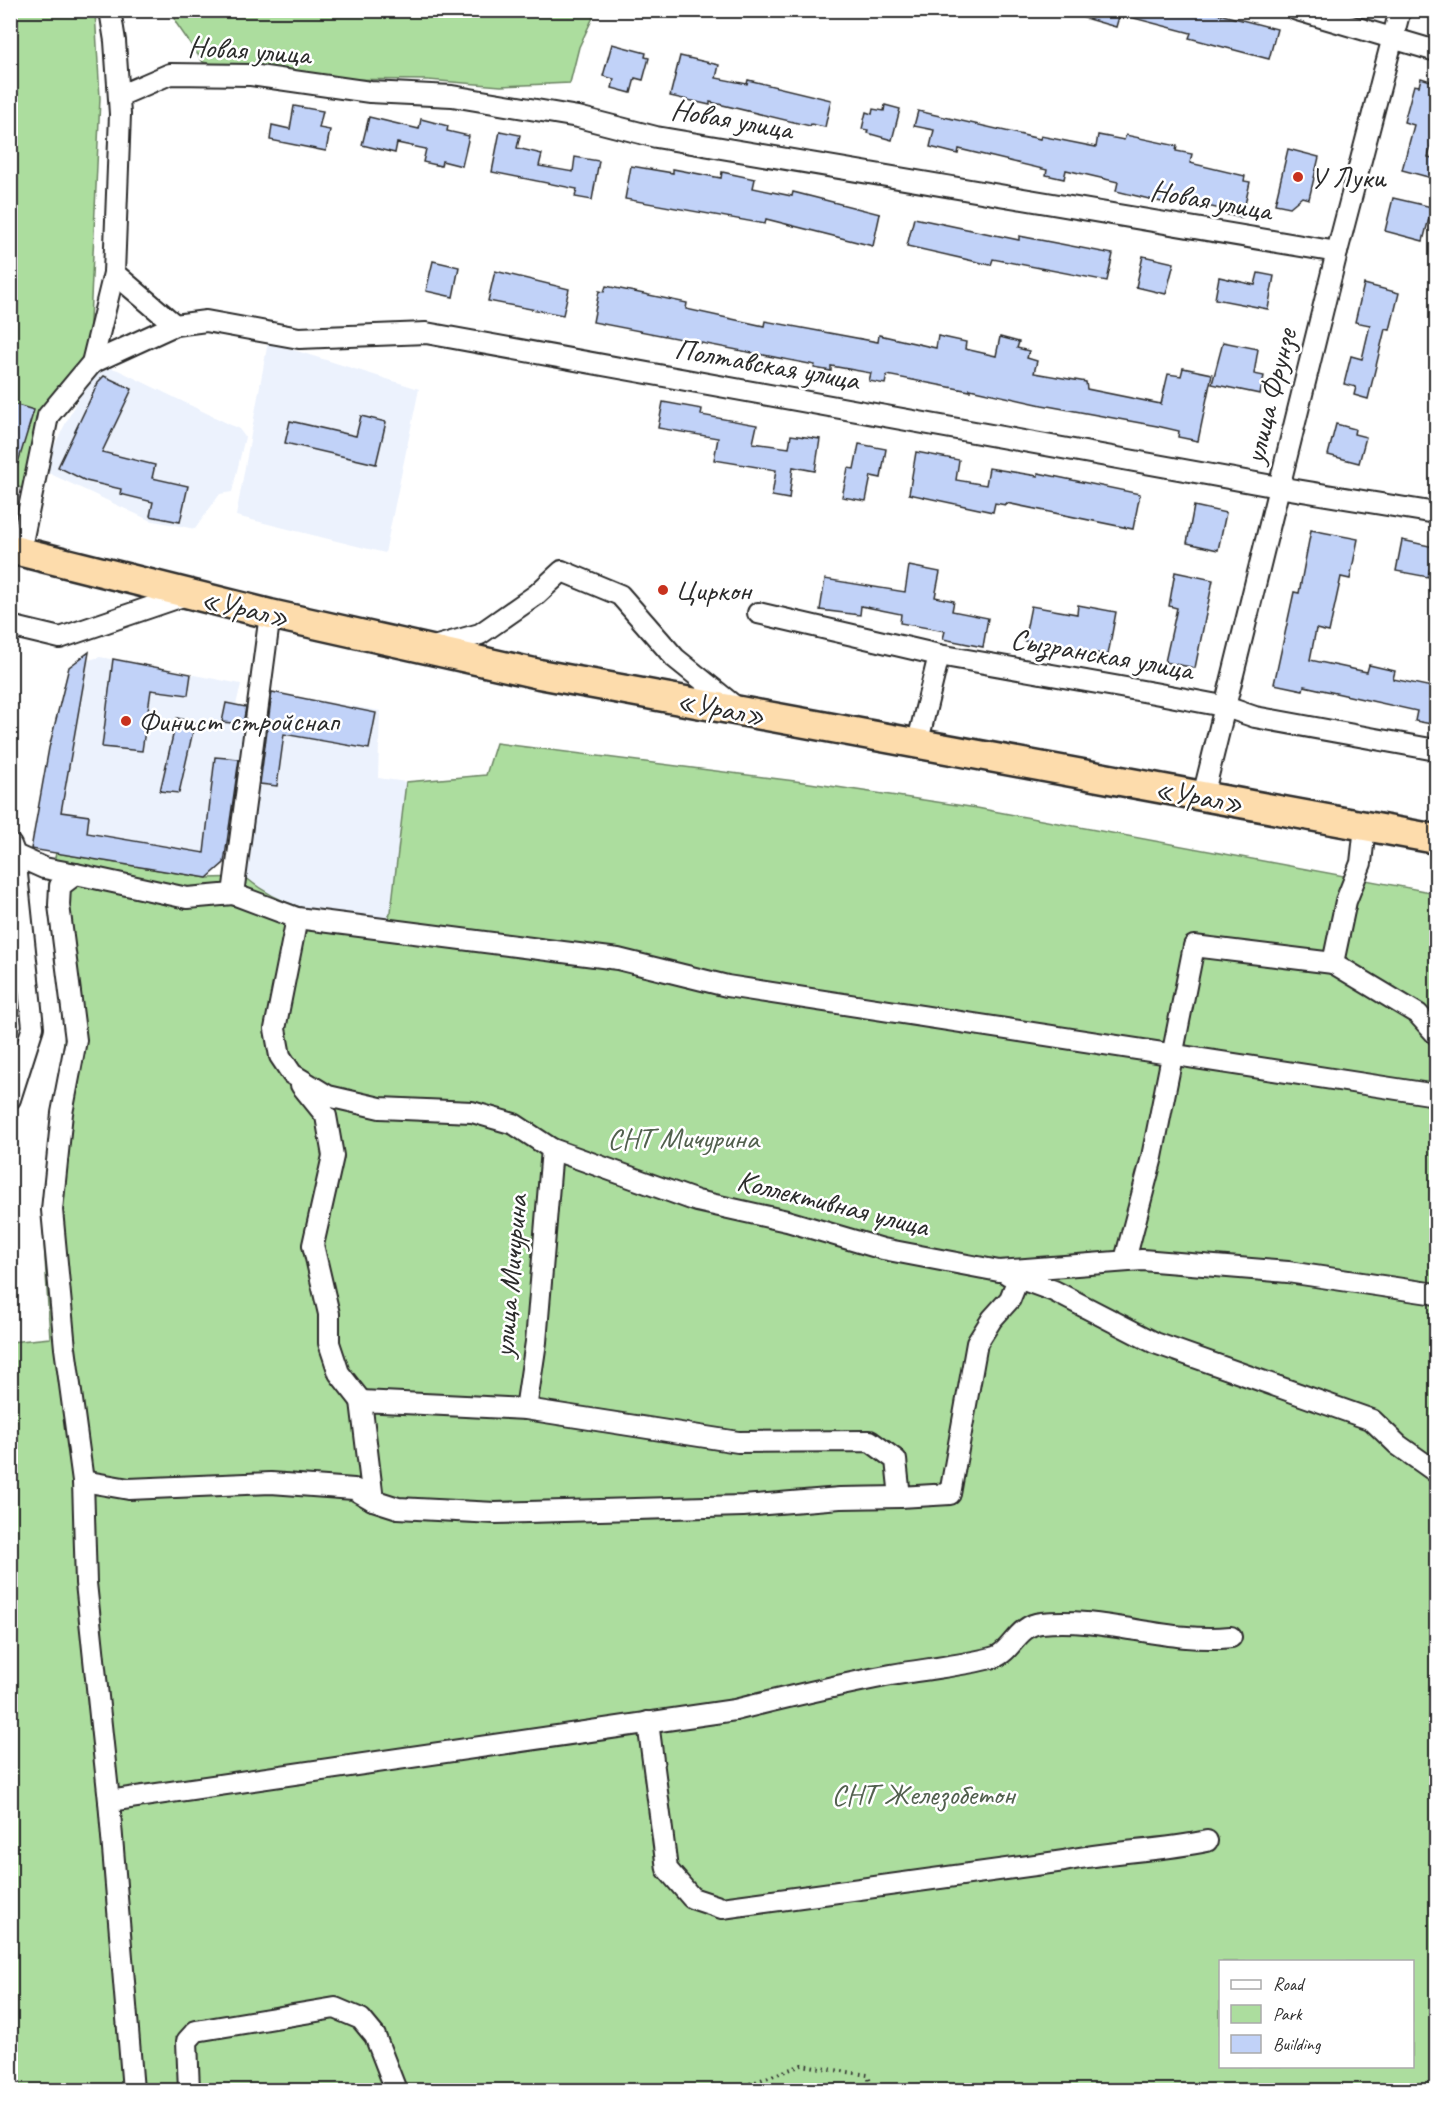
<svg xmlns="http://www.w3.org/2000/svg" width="1447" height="2101" font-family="Caveat,sans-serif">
<rect width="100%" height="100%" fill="#fff"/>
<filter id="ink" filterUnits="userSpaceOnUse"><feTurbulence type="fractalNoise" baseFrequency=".0167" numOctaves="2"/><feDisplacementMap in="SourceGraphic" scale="12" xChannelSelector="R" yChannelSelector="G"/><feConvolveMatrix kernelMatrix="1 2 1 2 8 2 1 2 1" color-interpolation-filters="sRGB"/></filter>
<g filter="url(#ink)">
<!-- built -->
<g fill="#ecf2fd">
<path d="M268,342L419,389L385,553L236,516Z"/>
<path d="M104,366L118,370L239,429L245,437L232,492L220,494L195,529L149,520L42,470L90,375Z"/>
<path d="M100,657L241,684L236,705L246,708L224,863L207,878L31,849L49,748L70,665Z"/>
<path d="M269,692L380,711L378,778L406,782L391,912L386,921L298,908L266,894L245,877Z"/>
</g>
<!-- green -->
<g fill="#acdd9e" stroke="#6c8464" stroke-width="1.5" fill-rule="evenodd">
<path d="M10,11H95L100,98L89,343L24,489L10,484Z"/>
<path d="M174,11H596L579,47L570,83L501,86L428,80L322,79L236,69L203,62L176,23Z"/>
<path d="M496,743L803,782L977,808L1436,893V2090H11L10,1342L50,1338L42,1210L65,1034L49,883L56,853L207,878L245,877C291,915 330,913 386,921L391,912L406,782L486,775ZM1220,1962H1412V2066H1220Z"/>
</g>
<!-- water -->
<path fill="#7ecfd5" stroke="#5d8d91" stroke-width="1.5" d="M10,997L16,1023L11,1034H10Z"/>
<!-- building -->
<g fill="#c1d2f8" stroke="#2b2b2b" stroke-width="1.5">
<path d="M1074,10H1121L1116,27L1074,15Z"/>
<path d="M1126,10H1203L1277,29L1269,59L1189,38L1191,33L1126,16Z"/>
<path d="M612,44L646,53L645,57L649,58L643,80L635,78L631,93L612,88L614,79L603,76Z"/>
<path d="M680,56L719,65L716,78L747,84L748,80L831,100L825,127L811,124L810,126L710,102V105L670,96Z"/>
<path d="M1421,78L1437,83V125L1428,157L1437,159L1432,178L1402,170L1414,125L1404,122L1414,85L1419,86Z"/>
<path d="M885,105L900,109L892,140L867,133L868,130L862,129L866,112L872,114L873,109L884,111Z"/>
<path d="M294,106L323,111L319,128L330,130L326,151L270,140L272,125L290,129Z"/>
<path d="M918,111L1040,139L1041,136L1096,147L1098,135L1124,140L1126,135L1177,146L1176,151L1192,154L1190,163L1245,176L1244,181L1250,182L1242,218L1224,214L1225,210L1207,206L1208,204L1168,196L1166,203L1116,191L1118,182L1066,170L1064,179L1046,175L1047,170L959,149L958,154L930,147L934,130L914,126Z"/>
<path d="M369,117L419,129L421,119L448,126L447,131L469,136L462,166L442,161L441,166L423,162L426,149L397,143L395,153L362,145Z"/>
<path d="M500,131L520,135L517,148L542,154L539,166L573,172L575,157L599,161L592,200L575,197L577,189L492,172Z"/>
<path d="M1288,149L1319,157L1309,199L1302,197L1290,207L1275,204Z"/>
<path d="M631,166L673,173V169L721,178L722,172L755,179L753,188L792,196L793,192L880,214L873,246L766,219L765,224L625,199Z"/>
<path d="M1393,198L1432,207L1423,241L1385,231Z"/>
<path d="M914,218L1019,240V236L1113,254L1107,281L993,259L991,265L907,246Z"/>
<path d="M1143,256L1174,263L1166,294L1136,287Z"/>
<path d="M433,261L459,267L453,297L426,291Z"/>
<path d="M495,271L569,289L563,315L488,301Z"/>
<path d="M1258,273L1274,276L1268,309L1215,299L1219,277L1255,285Z"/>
<path d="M1364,284L1399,293L1390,330L1385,329L1368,399L1354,395L1356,387L1344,384L1351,356L1362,359L1370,325L1355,322Z"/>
<path d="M606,286L687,303L686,309L764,326L765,321L878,342L879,335L936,348L938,336L966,342L965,349L996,356L1000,337L1019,342L1017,348L1029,351L1027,358L1037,361L1034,373L1086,382L1087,389L1161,404L1168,374L1181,376L1183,368L1212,374L1198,441L1178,437L1179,431L1157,426L1042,405L970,389V391L887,375L885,384L869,381L871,373L831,366V371L814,368L815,365L593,322L599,291L604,292Z"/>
<path d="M1223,342L1258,349L1254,374L1264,376L1260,394L1212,384Z"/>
<path d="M104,376L132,389L102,452L155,465L152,478L188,486L180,522L150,516L153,502L120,494L121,489L86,481L58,467L99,381Z"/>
<path d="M663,402L702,409L701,415L757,425L753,443L789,448L791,435L820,439L815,471L793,467L789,499L772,496L776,470L714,460L718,438L658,428Z"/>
<path d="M10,403L34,410L14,476H10Z"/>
<path d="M361,416L386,422L376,464L285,443L290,421L356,436Z"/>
<path d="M1336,424L1355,429L1354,434L1366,437L1359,463L1328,455Z"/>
<path d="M859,444L886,449L881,478L871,476L866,501L842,497L848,468L854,469Z"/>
<path d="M916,452L959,460L956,480L986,485L989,468L1038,476V473L1140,494L1133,529L1006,503V505L995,503L993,512L909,494Z"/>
<path d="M1194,506L1226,513L1218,550L1187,543Z"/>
<path d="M1311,530L1358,539L1350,579L1341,577L1329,632L1316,629L1310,660L1367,672L1369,665L1395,671L1393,679L1437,688V725L1415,721L1417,711L1304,686L1303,690L1274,684L1294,592L1299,593Z"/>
<path d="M1402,540L1434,547L1428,577L1396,571Z"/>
<path d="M909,566L940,572L935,597L954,601L952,611L988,618L983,647L943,639L945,631L900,623L901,614L861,606L860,615L820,610L825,579L905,592Z"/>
<path d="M1175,572L1213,580L1195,668L1165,662L1177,608L1169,606Z"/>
<path d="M1078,605L1116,612L1108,655L1024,641L1031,606L1077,614Z"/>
<path d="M89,652L61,812L89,816L87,833L204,853L215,757L239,759L224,863L207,878L31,849L49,748L69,667Z"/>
<path d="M113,659L191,674L188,695L151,690L142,751L102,747Z"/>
<path d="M272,692L376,713L369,749L284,734L277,786L260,784Z"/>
<path d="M226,703L246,707L243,724L222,722Z"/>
<path d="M177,718L195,722L179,793L160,791Z"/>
</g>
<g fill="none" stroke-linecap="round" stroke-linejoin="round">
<!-- minor casing -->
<g stroke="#2b2b2b" stroke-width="24">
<g id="minor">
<path d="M1297,10L1436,51"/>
<path d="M119,96L170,74L251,75L370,92L452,96L578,117L656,137L1337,252"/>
<path d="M114,273L175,325"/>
<path d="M92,363L175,325L206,321L299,338L426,333L1278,487L1436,513"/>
<path d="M20,552L48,416L92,363L114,273L120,114L115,41L110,10"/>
<path d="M758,613L939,655L1154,693L1223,706L1255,717L1436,750"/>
<path d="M10,626L60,638L186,595"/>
<path d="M430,648L480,634L536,595L562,571L620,595L675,658L737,708"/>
<path d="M917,745L939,655"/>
<path d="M1203,796L1337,252L1400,10"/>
<path d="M11,845L15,855L44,868L76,874"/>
<path d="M233,894L297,918L618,959L727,986L1436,1095"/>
<path d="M297,918L275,1029L280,1056L292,1074L328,1096L380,1108L472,1112L514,1124L552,1149L697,1201L787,1221L883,1249L999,1271L1142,1260L1288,1272L1436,1294"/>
<path d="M1333,963L1418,1014L1436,1034"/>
<path d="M301,1085L326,1116L333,1156L313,1245L329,1314V1343L339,1373L361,1401"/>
<path d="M10,1099L33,1027L15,855"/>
<path d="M1125,1260L1152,1157L1194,946L1333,963L1346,901L1361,863L1365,826"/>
<path d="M1007,1274L1054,1291L1155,1343L1372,1420L1398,1445L1436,1472"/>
<path d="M526,1409L536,1342L552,1149"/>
<path d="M83,1481L129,1489L271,1483L354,1489L373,1500L361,1401L526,1409L738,1442L870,1441L896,1460L900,1497L950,1494L977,1343L992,1319L1010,1299L1018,1279"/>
<path d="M373,1500L398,1508L495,1513L743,1506L840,1498L900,1497"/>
<path d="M648,1722L667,1869L692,1898L722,1908L1064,1861C1112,1851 1160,1851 1207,1841"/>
<path d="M109,1801L735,1710C787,1697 839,1685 891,1675C925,1669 961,1666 995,1657C1011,1652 1018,1625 1041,1623C1105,1616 1167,1644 1231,1637"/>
<path d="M133,2090L109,1801L86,1583L83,1481L65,1348L52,1210L62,1113L76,1040L59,905L60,886L76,874L187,898L233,894L270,614"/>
<path d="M189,2090L187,2041L196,2031L335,2008L361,2019L375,2036L396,2090"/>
</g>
</g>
<!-- highway casing -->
<g stroke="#2b2b2b" stroke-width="33">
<path id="highway" d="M10,549L270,614L539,674L1436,839"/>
</g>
<!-- path -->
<path stroke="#2b2b2b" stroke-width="4" stroke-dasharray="1.5 4.5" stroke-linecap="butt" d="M733,2090L802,2065L868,2075L872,2090"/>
<!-- minor -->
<use href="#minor" stroke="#fff" stroke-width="20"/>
<!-- highway -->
<use href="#highway" stroke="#fddcac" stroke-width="28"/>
</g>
</g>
<!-- markers -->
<g fill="#c8321e" stroke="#fff" stroke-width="2">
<circle cx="1298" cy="177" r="6"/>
<circle cx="663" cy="590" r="6"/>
<circle cx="126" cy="721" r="6"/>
</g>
<g text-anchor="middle" stroke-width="5" stroke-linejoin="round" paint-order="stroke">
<!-- street labels -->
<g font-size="30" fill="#2b2b2b" stroke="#fff">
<text transform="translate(249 50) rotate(4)" y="10">Новая улица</text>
<text transform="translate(732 119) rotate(10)" y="10">Новая улица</text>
<text transform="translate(1211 200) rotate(10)" y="10">Новая улица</text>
<text transform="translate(767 364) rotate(10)" y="10">Полтавская улица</text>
<text transform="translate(1270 396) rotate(-76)" y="10">улица Фрунзе</text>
<text transform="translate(245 608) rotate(13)" y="10">«Урал»</text>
<text transform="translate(1102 654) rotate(10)" y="10">Сызранская улица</text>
<text transform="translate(721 708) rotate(11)" y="10">«Урал»</text>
<text transform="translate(1199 796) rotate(10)" y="10">«Урал»</text>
<text transform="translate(833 1203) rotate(14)" y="10">Коллективная улица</text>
<text transform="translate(510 1276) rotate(-85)" y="10">улица Мичурина</text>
</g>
<!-- poi labels -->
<g font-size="30" fill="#2b2b2b" stroke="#fff" text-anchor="start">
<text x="1310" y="187">У Луки</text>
<text x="675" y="600">Циркон</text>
<text x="138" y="731">Финист стройснап</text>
</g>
<!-- park labels -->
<g font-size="30" fill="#52604e" stroke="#fff">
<text x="683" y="1148">СНТ Мичурина</text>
<text x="923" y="1804">СНТ Железобетон</text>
</g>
</g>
<!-- margin -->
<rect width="1447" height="2101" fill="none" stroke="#fff" stroke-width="36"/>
<rect x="18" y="18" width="1411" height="2065" fill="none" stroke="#2b2b2b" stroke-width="2" filter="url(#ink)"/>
<!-- legend -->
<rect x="1219" y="1960" width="195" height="108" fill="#ffffff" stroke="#aaaaaa" stroke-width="1.5"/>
<rect x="1231" y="1980" width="30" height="9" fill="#ffffff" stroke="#aaaaaa" stroke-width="1.5"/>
<text x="1273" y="1990" font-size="18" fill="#2b2b2b">Road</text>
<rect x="1231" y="2005" width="30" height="18" fill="#acdd9e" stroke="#aaaaaa" stroke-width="1.5"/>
<text x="1273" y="2020" font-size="18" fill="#2b2b2b">Park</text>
<rect x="1231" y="2035" width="30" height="18" fill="#c1d2f8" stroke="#aaaaaa" stroke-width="1.5"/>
<text x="1273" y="2050" font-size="18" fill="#2b2b2b">Building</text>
</svg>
